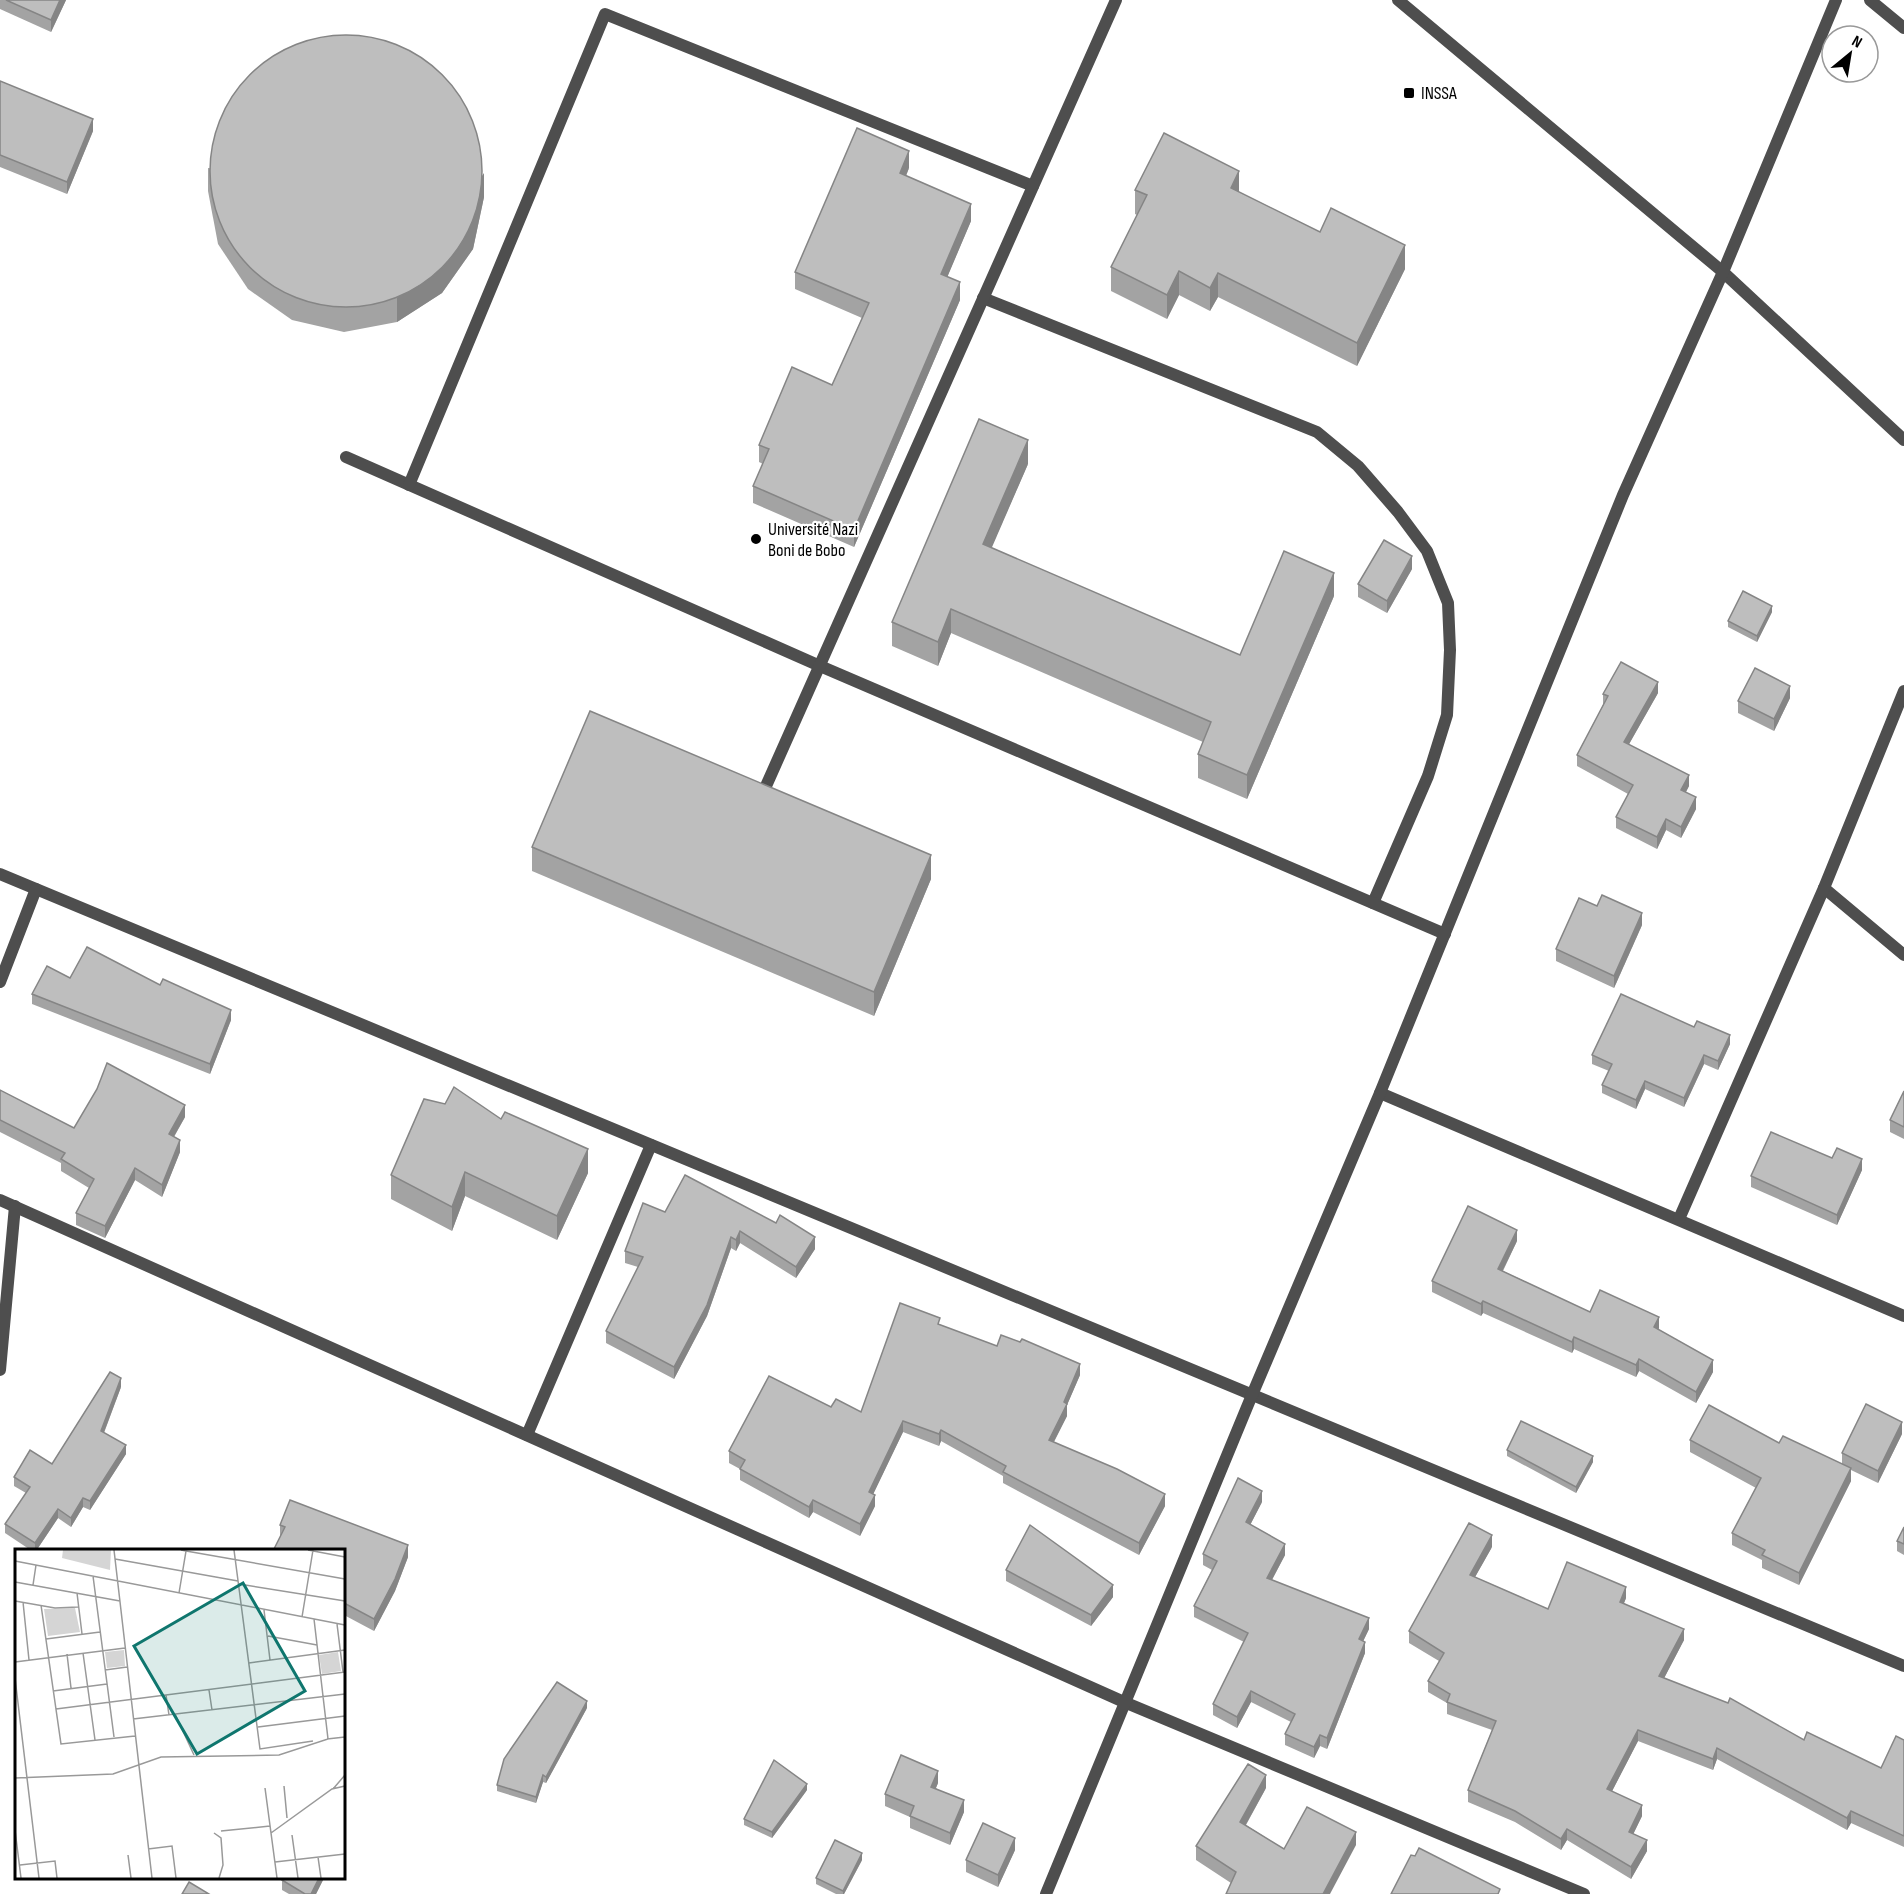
<svg xmlns="http://www.w3.org/2000/svg" width="1904" height="1894" font-family="'Sofia Sans Condensed',sans-serif">
<rect width="100%" height="100%" fill="#fff"/>
<g fill="none" stroke-linecap="round" stroke-linejoin="round">
<!-- service -->
<g stroke="#4e4e4e" stroke-width="12">
<path d="M983,298L1317,432L1358,466L1398,512L1427,551L1448,603L1450,650L1447,715L1428,776L1373,903"/>
<path d="M346,457L820,666L1445,934"/>
<path d="M409,485L605,14L1033,186"/>
<path d="M762,795L1116,0"/>
</g>
<!-- minor -->
<g stroke="#4e4e4e" stroke-width="12">
<path d="M1398,0L1723,272L1904,440"/>
<path d="M1870,0L1904,28"/>
<path d="M0,874L1904,1666"/>
<path d="M1824,888L1904,955"/>
<path d="M0,982L36,889"/>
<path d="M1380,1093L1904,1316"/>
<path d="M0,1200L1124,1702L1584,1894"/>
<path d="M1679,1219L1824,888L1904,691"/>
<path d="M0,1370L15,1206"/>
<path d="M527,1435L651,1145"/>
<path d="M1046,1894L1252,1395L1380,1093L1623,495L1723,272L1836,0"/>
</g>
</g>
<!-- wall -->
<g fill="#a3a3a3">
<path d="M0,0H66L51,32L0,9Z"/>
<path d="M0,81L93,131L67,194L0,167Z"/>
<path d="M208,168L484,197L473,249L442,293L397,322L344,332L292,320L248,289L218,244L208,191Z"/>
<path d="M909,168L906,176L971,221L947,277L960,300L854,547L753,503V486L763,464L759,462V445L832,385L862,318L795,289V272Z"/>
<path d="M1135,190L1239,192L1320,232L1405,269L1357,366L1218,297L1210,311L1179,295L1167,319L1111,291V267L1137,215L1135,214Z"/>
<path d="M1028,464L991,548L1240,655L1334,596L1247,799L1198,778V754L1203,742L951,633L938,666L892,646V622Z"/>
<path d="M1412,569L1387,613L1358,597V584Z"/>
<path d="M1772,612L1757,642L1728,627V621Z"/>
<path d="M1658,693L1629,744L1689,786L1686,792L1696,809L1681,838L1666,830L1657,849L1616,828V817L1628,794L1577,766V755L1603,705V694Z"/>
<path d="M1790,698L1774,731L1738,713V701Z"/>
<path d="M532,847L931,879L874,1016L532,871Z"/>
<path d="M1642,925L1614,988L1556,961V949Z"/>
<path d="M70,978L160,985L231,1020L210,1074L32,1004V994Z"/>
<path d="M1730,1044L1718,1070L1704,1064L1684,1107L1645,1089L1636,1109L1602,1093V1085L1609,1071L1592,1064V1055Z"/>
<path d="M0,1090L74,1128L185,1117L174,1137L180,1152L162,1197L135,1180L105,1238L76,1225V1213L89,1188L61,1171V1163L0,1132Z"/>
<path d="M1904,1091V1139L1890,1132V1120Z"/>
<path d="M501,1119L588,1173L557,1240L465,1196L452,1231L391,1199V1175Z"/>
<path d="M1832,1158L1862,1170L1837,1225L1751,1187V1176Z"/>
<path d="M665,1212L776,1223L815,1249L796,1278L740,1243L736,1251L731,1248L707,1316L674,1379L606,1343V1331L638,1267L625,1263V1251Z"/>
<path d="M1517,1241L1503,1271L1590,1312L1659,1328L1658,1330L1713,1372L1696,1403L1639,1371L1636,1377L1574,1349L1572,1353L1483,1313L1481,1316L1432,1292V1281Z"/>
<path d="M940,1325L997,1346L1080,1375L1067,1405V1416L1054,1442L1165,1506L1139,1555L1003,1483V1476L941,1441L939,1446L903,1432L873,1494L875,1506L860,1536L813,1512L809,1518L740,1480V1469L729,1463V1451L831,1407L861,1412Z"/>
<path d="M121,1387L104,1433L126,1454L90,1510L83,1507L71,1527L58,1518L36,1551H32L5,1533V1524L26,1493L14,1486V1477L52,1464Z"/>
<path d="M1902,1434L1878,1483L1851,1470V1481L1799,1585L1762,1568V1560L1732,1545V1533L1756,1488L1690,1452V1440L1779,1443L1842,1464V1453Z"/>
<path d="M1507,1450L1593,1462L1576,1493L1507,1456Z"/>
<path d="M1262,1502L1250,1525L1285,1555L1272,1580L1369,1629L1363,1641L1365,1653L1327,1749L1320,1746L1314,1758L1285,1745V1734L1291,1722L1251,1702L1237,1728L1213,1715V1704L1244,1642L1194,1617V1606L1212,1570L1203,1565V1554Z"/>
<path d="M280,1525L408,1557L395,1591L374,1631L344,1615V1551L280,1536Z"/>
<path d="M1904,1527V1555L1897,1551V1541Z"/>
<path d="M1492,1547L1475,1577L1548,1609L1626,1598L1624,1603L1684,1640L1664,1678L1804,1740L1881,1768L1904,1740V1847L1851,1823L1847,1830L1717,1759L1713,1770L1638,1741L1612,1791L1642,1816L1633,1834L1647,1851L1631,1879L1567,1840L1561,1850L1515,1822L1468,1802V1790L1492,1730L1447,1714V1703L1428,1692V1681L1439,1661L1409,1643V1631Z"/>
<path d="M1006,1570L1113,1597L1091,1626L1006,1581Z"/>
<path d="M587,1708L546,1783L543,1782L536,1803L497,1791V1785Z"/>
<path d="M938,1783L936,1788L964,1812L950,1845L910,1828V1817L885,1806V1794Z"/>
<path d="M1266,1788L1246,1825L1284,1849L1356,1845L1231,1883L1196,1860V1846Z"/>
<path d="M807,1790L772,1838L744,1825V1819Z"/>
<path d="M1015,1850L998,1887L966,1872V1860Z"/>
<path d="M862,1860L844,1894H836L816,1884V1878Z"/>
<path d="M284,1878H324L316,1894H289L282,1890V1880Z"/>
</g>
<!-- shaded-wall -->
<g fill="#858585">
<path d="M60,0H66L51,32V20Z"/>
<path d="M93,119V131L67,194V182Z"/>
<path d="M909,151V168L900,190V173Z"/>
<path d="M1239,171V195L1231,188Z"/>
<path d="M484,173V197L473,249L442,293L397,322V298Z"/>
<path d="M971,204V221L941,292V274Z"/>
<path d="M1405,245V269L1357,366V343Z"/>
<path d="M1179,271V295L1167,319V295Z"/>
<path d="M1218,273V297L1210,311V288Z"/>
<path d="M960,282V300L854,547V530Z"/>
<path d="M1028,440V464L983,568V544Z"/>
<path d="M1412,556V569L1387,613V601Z"/>
<path d="M1334,573V596L1247,799V775Z"/>
<path d="M1772,606V612L1757,642V636Z"/>
<path d="M951,609V633L938,666V642Z"/>
<path d="M1658,682V693L1624,753V742Z"/>
<path d="M1790,686V698L1774,731V719Z"/>
<path d="M1689,775V786L1681,801V790Z"/>
<path d="M1696,797V809L1681,838V827Z"/>
<path d="M1666,819V830L1657,849V837Z"/>
<path d="M931,855V879L874,1016V992Z"/>
<path d="M1642,913V925L1614,988V976Z"/>
<path d="M231,1010V1020L210,1074V1064Z"/>
<path d="M1730,1035V1044L1718,1070V1061Z"/>
<path d="M1704,1055V1064L1684,1107V1098Z"/>
<path d="M1645,1081V1089L1636,1109V1100Z"/>
<path d="M185,1105V1117L169,1145V1134Z"/>
<path d="M180,1140V1152L162,1197V1185Z"/>
<path d="M588,1149V1173L557,1240V1216Z"/>
<path d="M1862,1159V1170L1837,1225V1215Z"/>
<path d="M135,1168V1180L105,1238V1226Z"/>
<path d="M465,1172V1196L452,1231V1207Z"/>
<path d="M1517,1230V1241L1498,1280V1269Z"/>
<path d="M740,1231V1243L736,1251V1240Z"/>
<path d="M731,1237V1248L707,1316L674,1379V1367Z"/>
<path d="M815,1237V1249L796,1278V1267Z"/>
<path d="M1483,1301V1313L1481,1316V1304Z"/>
<path d="M1659,1317V1328L1654,1339V1327Z"/>
<path d="M1574,1337V1349L1572,1353V1342Z"/>
<path d="M1639,1359V1371L1636,1377V1365Z"/>
<path d="M1713,1360V1372L1696,1403V1392Z"/>
<path d="M1080,1364V1375L1067,1405V1416L1049,1451V1440Z"/>
<path d="M121,1378V1387L101,1440V1431Z"/>
<path d="M903,1421V1432L869,1503V1492Z"/>
<path d="M1902,1422V1434L1878,1483V1471Z"/>
<path d="M941,1430V1441L939,1446V1434Z"/>
<path d="M126,1445V1454L90,1510V1501Z"/>
<path d="M1593,1456V1462L1576,1493V1487Z"/>
<path d="M1851,1468V1481L1799,1585V1573Z"/>
<path d="M1262,1491V1502L1246,1533V1522Z"/>
<path d="M1165,1494V1506L1139,1555V1543Z"/>
<path d="M875,1495V1506L860,1536V1524Z"/>
<path d="M83,1498V1507L71,1527V1518Z"/>
<path d="M813,1500V1512L809,1518V1507Z"/>
<path d="M58,1509V1518L36,1551H35V1543Z"/>
<path d="M1492,1535V1547L1470,1586V1575Z"/>
<path d="M1285,1544V1555L1267,1589V1578Z"/>
<path d="M408,1545V1557L395,1591L374,1631V1619Z"/>
<path d="M1113,1585V1597L1091,1626V1615Z"/>
<path d="M1626,1587V1598L1620,1613V1602Z"/>
<path d="M1369,1618V1629L1359,1650V1639Z"/>
<path d="M1684,1629V1640L1659,1688V1676Z"/>
<path d="M1365,1642V1653L1327,1749V1738Z"/>
<path d="M1251,1691V1702L1237,1728V1717Z"/>
<path d="M587,1701V1708L546,1783V1777Z"/>
<path d="M1638,1730V1741L1607,1801V1789Z"/>
<path d="M1320,1735V1746L1314,1758V1747Z"/>
<path d="M1717,1748V1759L1713,1770V1759Z"/>
<path d="M938,1771V1783L931,1799V1787Z"/>
<path d="M543,1775V1782L536,1803V1797Z"/>
<path d="M1266,1775V1788L1240,1835V1822Z"/>
<path d="M807,1784V1790L772,1838V1832Z"/>
<path d="M964,1800V1812L950,1845V1833Z"/>
<path d="M1642,1805V1816L1629,1843V1832Z"/>
<path d="M1851,1811V1823L1847,1830V1818Z"/>
<path d="M1567,1829V1840L1561,1850V1839Z"/>
<path d="M1356,1832V1845L1330,1894H1323Z"/>
<path d="M1015,1838V1850L998,1887V1875Z"/>
<path d="M1647,1840V1851L1631,1879V1867Z"/>
<path d="M862,1853V1860L844,1894H843V1891Z"/>
<path d="M319,1878H324L316,1894H311Z"/>
</g>
<!-- building -->
<g fill="#bebebe" stroke="#858585" stroke-width="1.5">
<path d="M6,0H60L51,20Z"/>
<circle cx="346" cy="171" r="136"/>
<path d="M0,81L93,119L67,182L0,155Z"/>
<path d="M857,128L909,151L900,173L971,204L941,274L960,282L854,530L753,486L769,449L759,445L792,367L832,385L869,303L795,272Z"/>
<path d="M1164,133L1239,171L1231,188L1320,232L1331,208L1405,245L1357,343L1218,273L1210,288L1179,271L1167,295L1111,267L1147,195L1135,190Z"/>
<path d="M979,419L1028,440L983,544L1240,655L1284,551L1334,573L1247,775L1198,754L1211,722L951,609L938,642L892,622Z"/>
<path d="M1384,540L1412,556L1387,601L1358,584Z"/>
<path d="M1743,591L1772,606L1757,636L1728,621Z"/>
<path d="M1621,662L1658,682L1624,742L1689,775L1681,790L1696,797L1681,827L1666,819L1657,837L1616,817L1633,785L1577,755L1608,696L1603,694Z"/>
<path d="M1755,668L1790,686L1774,719L1738,701Z"/>
<path d="M590,711L931,855L874,992L532,847Z"/>
<path d="M1602,895L1642,913L1614,976L1556,949L1579,898L1597,906Z"/>
<path d="M87,947L160,985L163,979L231,1010L210,1064L32,994L47,966L70,978Z"/>
<path d="M1621,994L1694,1027L1697,1021L1730,1035L1718,1061L1704,1055L1684,1098L1645,1081L1636,1100L1602,1085L1612,1064L1592,1055Z"/>
<path d="M107,1063L185,1105L169,1134L180,1140L162,1185L135,1168L105,1226L76,1213L94,1179L61,1159L65,1153L0,1120V1090L74,1128L97,1089Z"/>
<path d="M454,1087L501,1119L505,1112L588,1149L557,1216L465,1172L452,1207L391,1175L424,1099L445,1104Z"/>
<path d="M1904,1091V1127L1890,1120Z"/>
<path d="M1771,1132L1832,1158L1837,1148L1862,1159L1837,1215L1751,1176Z"/>
<path d="M685,1175L776,1223L780,1215L815,1237L796,1267L740,1231L736,1240L731,1237L707,1305L674,1367L606,1331L643,1257L625,1251L643,1203L665,1212Z"/>
<path d="M1468,1206L1517,1230L1498,1269L1590,1312L1600,1290L1659,1317L1654,1327L1713,1360L1696,1392L1639,1359L1636,1365L1574,1337L1572,1342L1483,1301L1481,1304L1432,1281Z"/>
<path d="M900,1303L940,1318L938,1324L997,1346L1001,1335L1020,1342L1022,1339L1080,1364L1064,1402L1067,1404L1049,1440L1117,1469L1165,1494L1139,1543L1003,1472L1006,1466L941,1430L939,1434L903,1421L869,1492L875,1495L860,1524L813,1500L809,1507L740,1469L745,1460L729,1451L769,1376L831,1407L836,1399L861,1412Z"/>
<path d="M110,1372L121,1378L101,1431L126,1445L90,1501L83,1498L71,1518L58,1509L35,1543L5,1524L30,1487L14,1477L30,1450L52,1464Z"/>
<path d="M1866,1404L1902,1422L1878,1471L1842,1453Z"/>
<path d="M1709,1405L1779,1443L1783,1436L1851,1468L1799,1573L1762,1555L1765,1550L1732,1533L1761,1478L1690,1440Z"/>
<path d="M1521,1421L1593,1456L1576,1487L1507,1450Z"/>
<path d="M1238,1478L1262,1491L1246,1522L1285,1544L1267,1578L1369,1618L1359,1639L1365,1642L1327,1738L1320,1735L1314,1747L1285,1734L1295,1714L1251,1691L1237,1717L1213,1704L1248,1633L1194,1606L1217,1561L1203,1554Z"/>
<path d="M290,1500L408,1545L395,1579L374,1619L344,1603V1551H273L285,1527L280,1525Z"/>
<path d="M1469,1523L1492,1535L1470,1575L1548,1609L1567,1562L1626,1587L1620,1602L1684,1629L1659,1676L1728,1703L1730,1698L1804,1740L1807,1732L1881,1768L1896,1736L1904,1740V1836L1851,1811L1847,1818L1717,1748L1713,1759L1638,1730L1607,1789L1642,1805L1629,1832L1647,1840L1631,1867L1567,1829L1561,1839L1515,1811L1468,1790L1496,1721L1447,1702L1450,1694L1428,1681L1444,1653L1409,1631Z"/>
<path d="M1030,1525L1113,1585L1091,1615L1006,1570Z"/>
<path d="M1904,1527V1544L1897,1541Z"/>
<path d="M557,1682L587,1701L546,1777L543,1775L536,1797L497,1785L504,1759Z"/>
<path d="M901,1755L938,1771L931,1787L964,1800L950,1833L910,1816L914,1806L885,1794Z"/>
<path d="M774,1760L807,1784L772,1832L744,1819Z"/>
<path d="M1248,1764L1266,1775L1240,1822L1284,1849L1307,1807L1356,1832L1323,1894H1226L1236,1872L1196,1846Z"/>
<path d="M983,1823L1015,1838L998,1875L966,1860Z"/>
<path d="M835,1840L862,1853L843,1891L816,1878Z"/>
<path d="M1419,1848L1500,1889L1498,1894H1391L1411,1855L1415,1856Z"/>
<path d="M284,1878H319L311,1894H305L282,1880Z"/>
<path d="M189,1882L209,1894H182Z"/>
</g>
<!-- markers -->
<g fill="#000" stroke="#fff" stroke-width="2">
<rect x="1403" y="87" width="12" height="12" rx="3"/>
<circle cx="756" cy="539" r="6"/>
</g>
<g text-anchor="middle" stroke-width="4.5" stroke-linejoin="round" paint-order="stroke">
<!-- poi labels -->
<g font-size="18" fill="#000" stroke="#fff" text-anchor="start">
<text x="1421" y="99">INSSA</text>
<text x="768" y="535">Université Nazi<tspan x="768" dy="21">Boni de Bobo</tspan></text>
</g>
</g>
<!-- overview -->
<g transform="translate(15 1549)">
<rect width="330" height="330" fill="#fff"/>
<path d="M48,1H96L95,21L47,9Z" fill="#d5d5d5"/>
<path d="M60,59L65,83L33,87L29,60ZM109,101L110,117L92,119L90,103ZM323,103L326,122L307,125L304,106Z" fill="#d5d5d5"/>
<path fill="none" stroke="#999" stroke-width="1.5" d="M99,1L137,329M219,1L245,200L298,192M293,1L330,8M171,2L330,30M100,10L223,32M0,12L330,76M78,27L99,188M0,33L105,52M224,35L330,52M18,36L21,16M62,44L67,85M164,44L171,2L166,1M0,52L40,59L63,58M8,53L14,111M26,56L46,195L120,187M249,61L255,111M287,68L298,1M322,75L328,123M253,87L302,96M31,90L85,83M68,104L80,191M52,105L56,139M0,113L110,99M234,114L330,101M90,121L112,118M0,129L24,329M194,141L197,161M38,142L92,135M151,146L154,166M41,160L330,123M160,165L179,206M118,170L330,145M243,178L330,167M312,190L330,188M0,229L98,225L146,208L264,206L313,190L299,70M269,237L272,269M250,239L262,329M318,240L330,226M0,281L6,329M206,282L255,277M199,284L206,289L208,316L204,329M256,284L317,240L330,237M277,286L283,329M133,300L157,297L161,329M113,306L116,329M303,308L306,329M260,313L330,305M5,316L40,312L42,329"/>
<path fill="#0f766e" fill-opacity="0.15" stroke="#0f766e" stroke-width="3" d="M228,34L290,142L182,205L119,97Z"/>
<rect width="330" height="330" fill="none" stroke="#000" stroke-width="3"/>
</g>
<!-- north arrow -->
<g transform="translate(1850 54) rotate(30)"><circle r="28" fill="#ffffff" stroke="#999999" stroke-width="1.5"/>
<path d="M0-4.5L10 22L0 15L-10 22Z" fill="#000000"/>
<text y="-9" font-size="16" font-weight="bold" text-anchor="middle" fill="#000000">N</text>
</g>
</svg>
